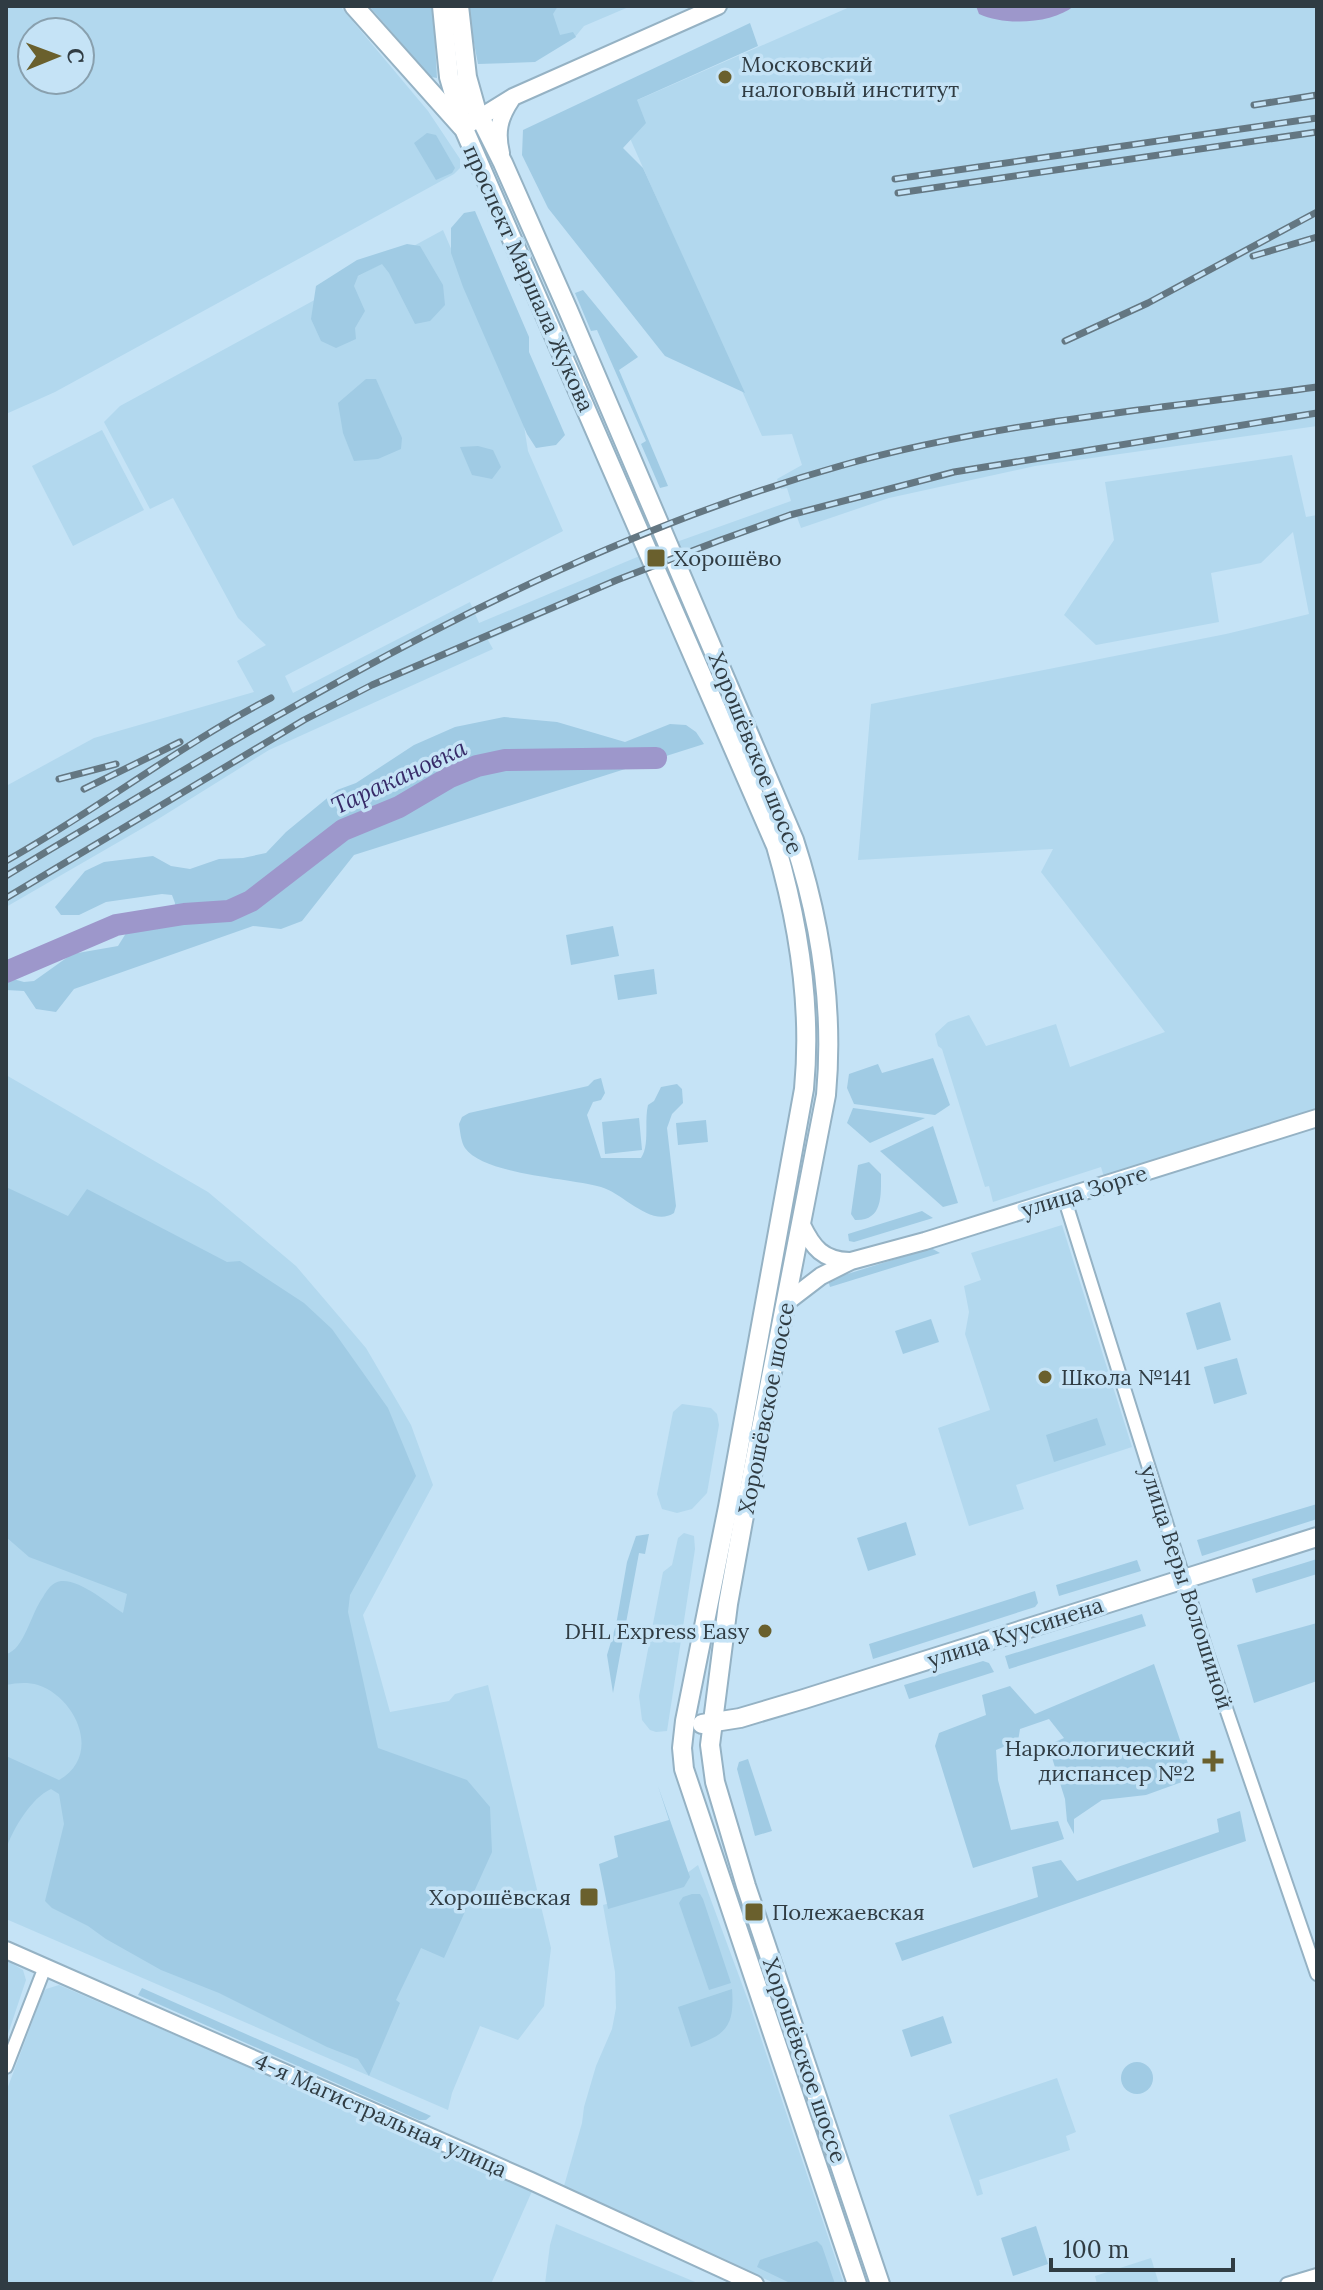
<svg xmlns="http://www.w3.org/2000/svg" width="1323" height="2290" font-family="Lora,serif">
<rect width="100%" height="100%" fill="#c5e3f6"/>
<!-- built -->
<g fill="#b2d8ee" fill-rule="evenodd">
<path d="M6,6H340L428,111L460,159V168L454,174L55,392L6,414ZM32,32H80V80H32Z"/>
<path d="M520,6H631L584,26L575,37L549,36Z"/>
<path d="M852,6H1317V426L1035,466L889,498L801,528L797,517L719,544L618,583L488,640L493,649L269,750L155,821L6,907V786L94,738L254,692L237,661L266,645L238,618L173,498L150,509L104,422L120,406L443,230L522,413L528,451L563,531L285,676L293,693L470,602L479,623L654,550L791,501L787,488L781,489L777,479L802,465L792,434L762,436L617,109Z"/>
<path d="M102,430L144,510L73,546L32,466Z"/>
<path d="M1292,455L1306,517L1317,515V1112L1104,1177L1101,1167L993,1202L989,1186L985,1187L942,1049L938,1046L935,1034L948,1022L969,1015L986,1046L1056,1024L1070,1067L1165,1032L1041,872L1053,849L858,860L871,704L1226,634L1309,614L1293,532L1261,563L1211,573L1219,622L1096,645L1064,615L1114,540L1105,482Z"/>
<path d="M6,1075L208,1192L296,1266L366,1348L411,1425L433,1485L363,1615L390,1712L449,1701L455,1694L488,1685L551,1948L544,2006L518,2040L480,2026L452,2093L448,2110L6,1919Z"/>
<path d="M1062,1225L1132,1447L1016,1485L1024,1509L969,1526L938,1428L990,1410L965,1334L969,1312L964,1286L981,1280L971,1253Z"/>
<path d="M682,1404L711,1408L717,1414L719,1425L707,1493L692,1509L677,1513L662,1509L657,1494L673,1412Z"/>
<path d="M684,1533L694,1536L695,1549L667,1731L656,1732L650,1730L642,1720L639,1696L663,1572L672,1565L678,1538Z"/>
<path d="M698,1865L749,2003L844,2284H776L564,2186L582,2123L584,2107L596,2066L612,2029L616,2008L615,1972L603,1905L671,1885Z"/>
<path d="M6,1960L23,1970L26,1980L6,2040Z"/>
<path d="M59,1985L533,2189L491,2284H6V2092L43,1993L46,1989Z"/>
<path d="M1057,2078L1076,2132L1066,2136L1070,2150L979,2180L983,2194L977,2196L949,2115Z"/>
<path d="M556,2224L700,2284H545L550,2245Z"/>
<path d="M1151,2258L1159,2284H1097L1095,2276Z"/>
</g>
<!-- green -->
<g fill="#a0cbe4">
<path d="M369,6H433L437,78L431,77Z"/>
<path d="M467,6H558L553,14L560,35L573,32L576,37L535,62L478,64Z"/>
<path d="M750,23L758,46L637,100L646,123L623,148L643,168L745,393L665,356L548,208L522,155L523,130Z"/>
<path d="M427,133L436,135L455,168L452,173L436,180L414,143Z"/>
<path d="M475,211L529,337V352L565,435L556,445L536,448L527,434L463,287L451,253V228L464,213Z"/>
<path d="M407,244L420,246L443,285L445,305L430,321L415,324L389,273L382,264L358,276L354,286L365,311L355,328L356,339L336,348L321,341L311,319L316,286L357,260Z"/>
<path d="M583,290L638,357L619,370L668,486L660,488L641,444L646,441L597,330L591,331L575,293Z"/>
<path d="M366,379H376L402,438L401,449L378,459L354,461L343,433L338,403Z"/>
<path d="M478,446L493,450L501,467L492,479L472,475L460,447Z"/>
<path d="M504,717L557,722L625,742L670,724L686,725L696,732L704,744L354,855L302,921L281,929L253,926L74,989L56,1012L36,1009L24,991L6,990V977L24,982L34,981L72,954L118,946L128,930L167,927L174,922L175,903L172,895L162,894L106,902L79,915H61L55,907L85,871L104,862L153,856L171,866L190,869L219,859L243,858L266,853L286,832L337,790L356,783L414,745L455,727Z"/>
<path d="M613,926L619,956L571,965L566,935Z"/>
<path d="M654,969L657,994L618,1000L614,975Z"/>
<path d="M933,1058L950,1105L935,1115L854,1104L847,1088L849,1074L878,1064L882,1073Z"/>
<path d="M601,1078L605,1093L601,1100L593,1102L587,1115L601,1158H641C650,1145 644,1121 648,1105L654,1101L661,1087L677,1084L682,1089L683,1103L672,1114L667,1128L676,1206L674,1213C651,1228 623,1193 601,1187C570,1178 484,1175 465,1148C461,1142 460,1131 459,1124L462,1117L469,1113L588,1086L594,1080Z"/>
<path d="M853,1108L925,1118L870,1143L847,1123Z"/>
<path d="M639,1118L642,1150L605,1154L602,1122Z"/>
<path d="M706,1120L708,1142L678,1145L676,1123Z"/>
<path d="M933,1126L958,1203L943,1207L880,1151Z"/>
<path d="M869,1162L881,1174C881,1196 883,1221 855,1220L851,1214L858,1165Z"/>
<path d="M6,1187L68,1216L87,1189L227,1262L240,1261L304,1303L332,1329L388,1408L416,1476L350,1595L348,1612L378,1748L467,1780L490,1807L492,1852L444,1958L421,1948L396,2000L400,2003L369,2076L358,2059L327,2047L219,1993L161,1970L106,1939L88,1926L52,1908L45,1901L64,1824L59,1794L51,1789C31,1798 13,1829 6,1849V1756L59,1780C102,1756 77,1698 38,1685C27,1682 17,1683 6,1685V1654C24,1650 31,1613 43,1597C47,1590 52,1582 61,1581C80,1579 109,1604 123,1613L127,1594L29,1557L6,1537Z"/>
<path d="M922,1211L933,1218L854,1242L849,1241L848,1234Z"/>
<path d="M931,1248L940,1253L830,1287L828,1280Z"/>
<path d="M1220,1302L1231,1340L1197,1350L1186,1313Z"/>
<path d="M931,1319L939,1342L903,1354L895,1331Z"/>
<path d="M1237,1358L1247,1394L1214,1404L1204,1367Z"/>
<path d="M1097,1418L1106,1445L1054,1462L1046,1435Z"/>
<path d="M1317,1504V1519L1202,1556L1197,1540Z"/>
<path d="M906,1522L916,1555L868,1571L857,1538Z"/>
<path d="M649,1534L645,1554L639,1553L613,1693L607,1655L616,1625L627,1562L636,1536Z"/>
<path d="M1317,1559V1574L1256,1593L1252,1579Z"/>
<path d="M1137,1560L1141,1571L1059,1596L1056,1585Z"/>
<path d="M1035,1591L1038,1603L1035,1607L873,1659L869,1644Z"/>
<path d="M1142,1614L1146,1626L1009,1669L1005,1656Z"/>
<path d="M1317,1623V1681L1254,1703L1237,1645Z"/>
<path d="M983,1661L989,1663L994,1672L909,1699L904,1685Z"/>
<path d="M1154,1664L1193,1778L1146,1795L1102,1800L1074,1819V1834L1067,1821L1065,1799L1048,1745L1064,1738L1049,1719L1020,1729L1018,1741L996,1750L998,1780L1011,1830L1058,1821L1064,1839L973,1868L935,1746L939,1733L986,1715L982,1695L1010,1686L1035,1714Z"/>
<path d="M748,1759L772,1831L755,1836L737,1769L739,1762Z"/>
<path d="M658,1786L690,1877L684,1887L608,1909L599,1864L618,1857L614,1836L669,1820Z"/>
<path d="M1240,1811L1246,1841L902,1961L895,1943L1038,1897L1032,1867L1061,1860L1077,1881L1219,1832L1217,1819Z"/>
<path d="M692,1894H700L703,1899L731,1983L709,1990L679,1903L683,1897Z"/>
<path d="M142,1988L431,2116L426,2120H419L138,1995Z"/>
<path d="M732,1989C735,2028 725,2035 691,2047L678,2007Z"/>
<path d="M943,2016L952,2043L911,2057L902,2030Z"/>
<circle cx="1137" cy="2078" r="16"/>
<path d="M1036,2226L1048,2264L1013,2276L1001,2238Z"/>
<path d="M817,2241L822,2246L835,2284H792L757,2267L760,2260Z"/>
</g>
<!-- water -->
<path fill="#9d97cb" d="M976,6H1074C1052,24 1005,26 979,14Z"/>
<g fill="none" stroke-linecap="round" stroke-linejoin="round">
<!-- river -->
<path stroke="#9d97cb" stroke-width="22" d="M6,972L116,925L184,914L229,911L251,901L343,830L399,807L450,777L477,766L505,760L656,758"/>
<!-- minor casing -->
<g stroke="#95b2c4" stroke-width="16">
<g id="minor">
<path d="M1064,1197L1207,1653L1317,1974"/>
<path d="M6,2067L45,1967"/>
<path d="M1287,2284L1317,2275"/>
</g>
</g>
<!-- tertiary casing -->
<g stroke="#95b2c4" stroke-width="20">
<g id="tertiary">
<path d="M471,123L513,97L718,6"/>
<path d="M501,153C496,132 499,118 511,100"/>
<path d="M802,1225C813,1248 823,1260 849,1261"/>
<path d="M787,1302L821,1276L851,1261L925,1241L1317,1118"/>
<path d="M6,1950L531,2181L755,2284"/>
</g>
</g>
<!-- secondary casing -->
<g stroke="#95b2c4" stroke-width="22">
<g id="secondary">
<path d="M354,6L462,127"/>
<path d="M442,6L449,77L464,129L776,846C799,925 812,1006 804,1089L728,1507L685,1721L682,1748L684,1769L857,2284"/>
<path d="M459,6L467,77L476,109L503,163L568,310L794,840C821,923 834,1008 826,1095L743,1521L728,1604L710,1745L715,1782L746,1886L880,2284"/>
<path d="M702,1724L740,1718L804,1699L1317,1537"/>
</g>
</g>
<!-- minor -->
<use href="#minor" stroke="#fff" stroke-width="12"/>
<!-- tertiary -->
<use href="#tertiary" stroke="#fff" stroke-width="16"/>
<!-- secondary -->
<use href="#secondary" stroke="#fff" stroke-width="18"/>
<!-- rail casing -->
<g stroke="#647782" stroke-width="7">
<g id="rail">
<path d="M1254,105L1317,95"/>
<path d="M895,179L1317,118"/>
<path d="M898,193L1317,132"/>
<path d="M1253,256L1317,237"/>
<path d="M1065,341L1148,303L1317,212"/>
<path d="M59,779L116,764"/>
<path d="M84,789L180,742"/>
<path d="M6,861C97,810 179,746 271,698"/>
<path d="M6,876C272,717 539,551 840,466C995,422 1158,409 1317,387"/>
<path d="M6,898L304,720L372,685L617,580L718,541L790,515L954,472L1317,413"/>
</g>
</g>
<!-- rail -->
<use href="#rail" stroke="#c5e3f6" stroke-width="4" stroke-dasharray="12" stroke-linecap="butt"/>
</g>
<!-- markers -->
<g fill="#6a602d" stroke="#c5e3f6" stroke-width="3">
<circle cx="725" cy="77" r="8"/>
<rect x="646" y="548" width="20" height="20" rx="4"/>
<circle cx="1045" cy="1377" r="8"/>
<circle cx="765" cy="1631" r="8"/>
<path d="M1209 1749h8v8h8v8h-8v8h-8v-8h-8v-8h8z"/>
<rect x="579" y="1887" width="20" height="20" rx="4"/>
<rect x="744" y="1902" width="20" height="20" rx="4"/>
</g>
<g text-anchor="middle" stroke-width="7" stroke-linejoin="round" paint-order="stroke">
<!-- poi labels -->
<g font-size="22" fill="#303c43" stroke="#c5e3f6" text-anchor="start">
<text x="741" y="72">Московский<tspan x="741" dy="25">налоговый институт</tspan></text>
<text x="674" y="566">Хорошёво</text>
<text x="1061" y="1385">Школа №141</text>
<text x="749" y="1639" text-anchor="end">DHL Express Easy</text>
<text x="1195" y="1756" text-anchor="end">Наркологический<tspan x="1195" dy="25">диспансер №2</tspan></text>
<text x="571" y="1905" text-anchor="end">Хорошёвская</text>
<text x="772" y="1920">Полежаевская</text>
</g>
<!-- street labels -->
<g font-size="22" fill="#303c43" stroke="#c5e3f6">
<text transform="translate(529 278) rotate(66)" y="8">проспект Маршала Жукова</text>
<text transform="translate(756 753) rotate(68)" y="8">Хорошёвское шоссе</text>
<text transform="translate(1084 1191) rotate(-17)" y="8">улица Зорге</text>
<text transform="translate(766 1408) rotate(-79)" y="8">Хорошёвское шоссе</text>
<text transform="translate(1187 1587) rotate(72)" y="8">улица Веры Волошиной</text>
<text transform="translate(1015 1632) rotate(-18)" y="8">улица Куусинена</text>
<text transform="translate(805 2060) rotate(71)" y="8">Хорошёвское шоссе</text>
<text transform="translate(381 2115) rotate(24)" y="8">4-я Магистральная улица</text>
</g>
<!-- water labels -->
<g font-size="24" font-style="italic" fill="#372a68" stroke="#c5e3f6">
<text transform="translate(399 777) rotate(-25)" y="8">Таракановка</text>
</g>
</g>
<!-- border -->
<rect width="1323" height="2290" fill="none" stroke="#303c43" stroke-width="16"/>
<!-- north arrow -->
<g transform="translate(56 56) rotate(89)"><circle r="38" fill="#c5e3f6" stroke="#89a0ae" stroke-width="2"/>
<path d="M0-6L14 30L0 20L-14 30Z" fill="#6a602d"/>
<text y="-12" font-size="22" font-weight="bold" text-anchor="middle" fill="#303c43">С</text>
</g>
<!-- scale -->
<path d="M1051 2258v12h182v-12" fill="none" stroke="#303c43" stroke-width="4"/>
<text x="1063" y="2258" font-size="24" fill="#303c43" stroke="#c5e3f6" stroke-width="6" paint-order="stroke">100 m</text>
</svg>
